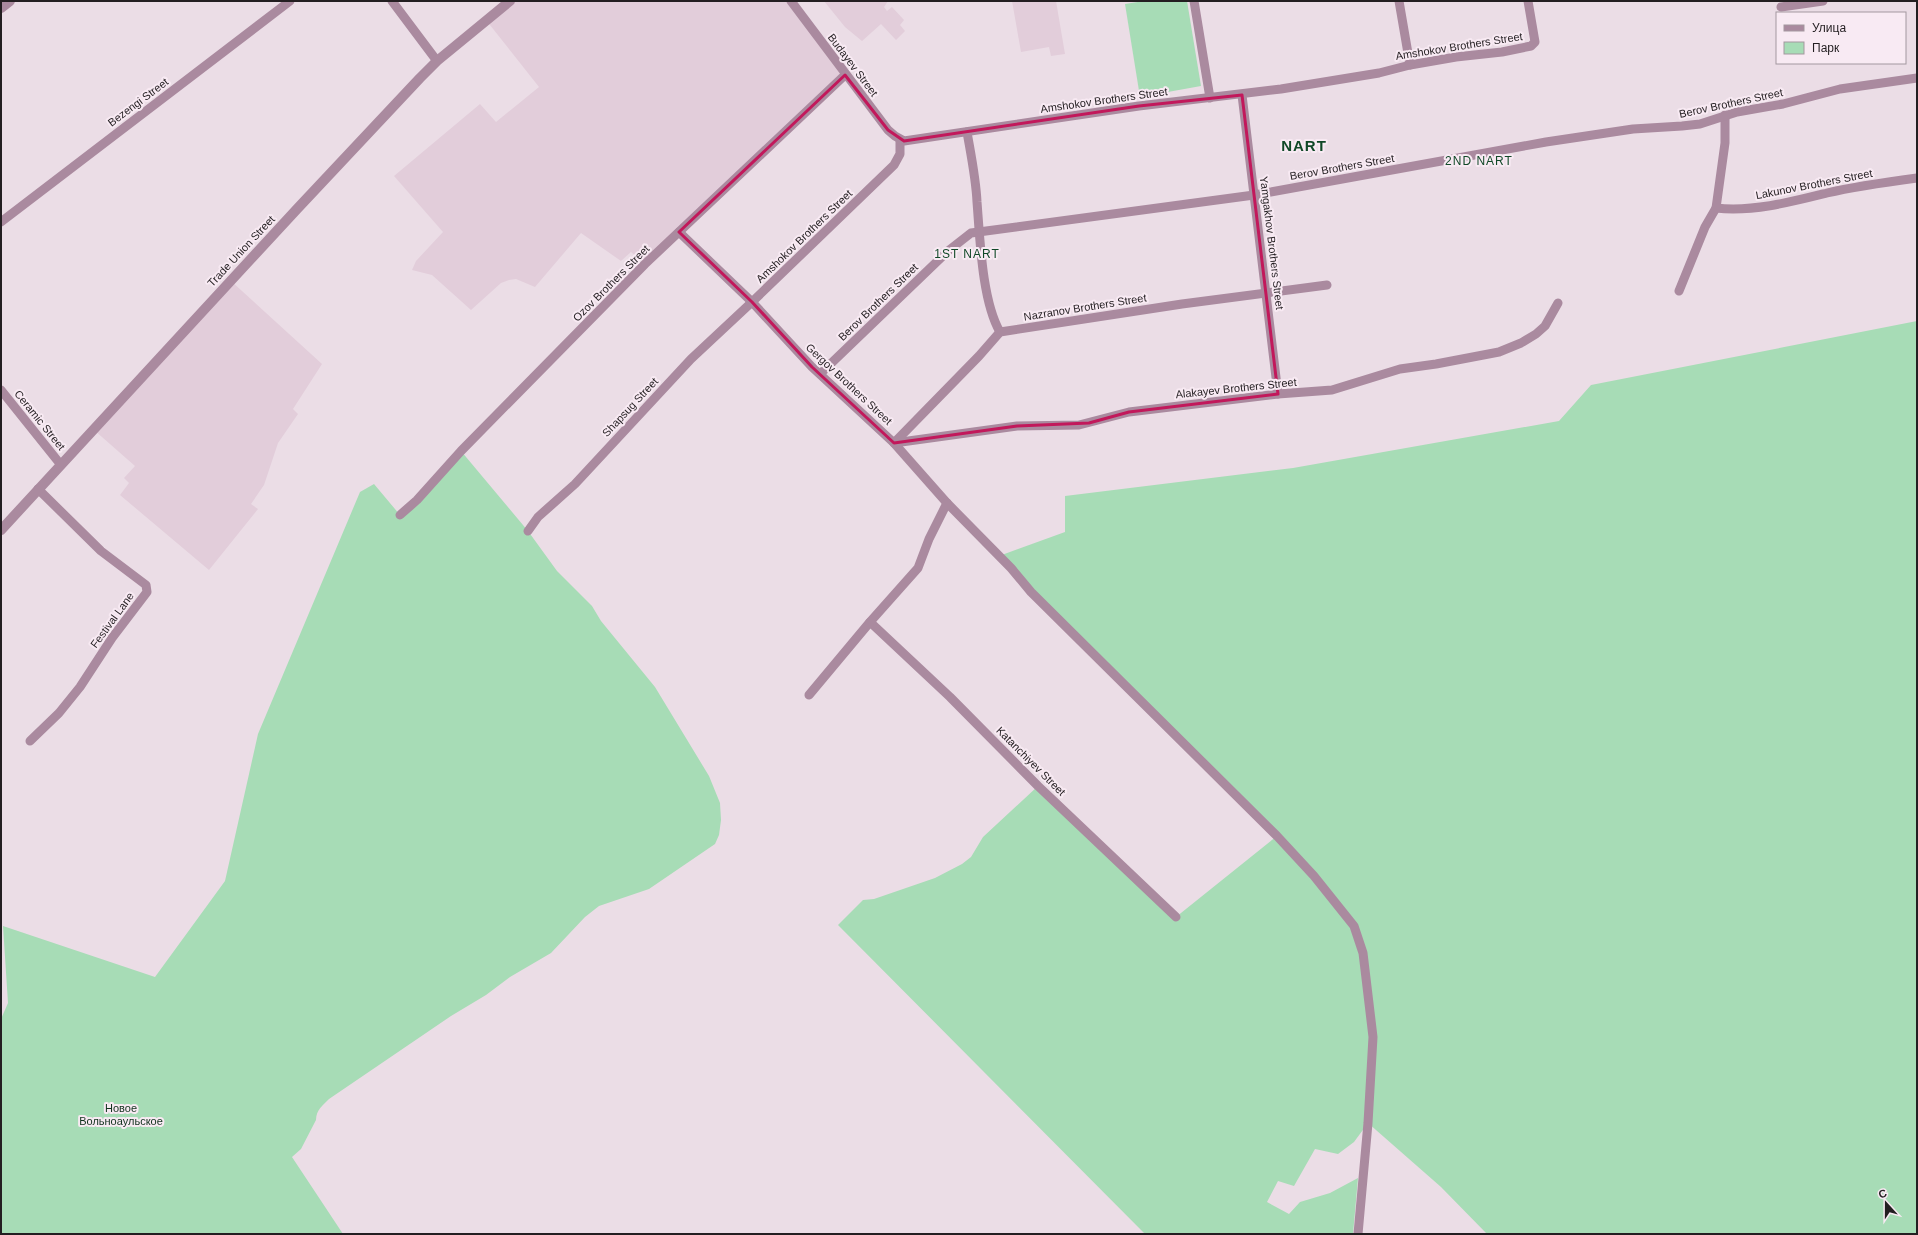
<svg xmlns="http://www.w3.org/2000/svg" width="1918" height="1235" font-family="Arial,sans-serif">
<rect width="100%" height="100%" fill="#ebdde6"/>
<!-- built -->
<g fill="#e2cdda">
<path d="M510,1H791L845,75L645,264L631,252L621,261L581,233L535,287L516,279L509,280L501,283L471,310L432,275L412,270L416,261L443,232L394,176L480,104L496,122L539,87L486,20Z"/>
<path d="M824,1H888L884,7L887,11L892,7L904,20L900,25L905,31L896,40L881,24L862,41L845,27Z"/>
<path d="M1012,1H1056L1065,54L1051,56L1049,47L1021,52Z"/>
<path d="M231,281L322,364L293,409L298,414L278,443L264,485L251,504L258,509L209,570L120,495L129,483L124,478L135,466L94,430Z"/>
</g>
<!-- green -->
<g fill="#a7dcb6">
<path d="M1144,1H1187L1201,86L1140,97L1125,4Z"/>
<path d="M1917,321V1234H1487L1441,1187L1368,1123L1354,1142L1338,1154L1315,1149L1294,1186L1278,1181L1267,1202L1289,1214L1300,1202L1330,1193L1358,1178L1353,1234H1145L838,925L863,900L874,899L935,878L962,864L971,857L983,837L1038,786L1176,917L1277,836L999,556L1065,532V496L1293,468L1559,421L1591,385Z"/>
<path d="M461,451L528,531L557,571L592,606L601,621L655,687L709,776L720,803L721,820L719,835L715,844L649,889L599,906L585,917L551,953L510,977L486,995L451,1016L329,1099C323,1105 316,1110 316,1120L301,1149L292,1157L343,1234H1V1019L8,1003L3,926L155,977L225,881L258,734L360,492L374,484L400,515Z"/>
</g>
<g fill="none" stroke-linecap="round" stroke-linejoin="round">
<!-- minor -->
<g stroke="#aa8a9f" stroke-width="9">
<path d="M392,1L437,61"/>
<path d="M791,1L888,130L895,136L904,141L1139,106L1281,89L1379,73L1410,65L1456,57L1502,52L1531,46L1535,42L1528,1"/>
<path d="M1194,1L1210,98"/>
<path d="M1399,1L1410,65"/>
<path d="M1781,7L1823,1"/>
<path d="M1242,95L1278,394"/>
<path d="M967,132C971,155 976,179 977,202C980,239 982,301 1000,332"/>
<path d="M1716,208C1753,212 1791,202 1827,193C1857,186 1887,182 1917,178"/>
<path d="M1,222L290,1"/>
<path d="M679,232L752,302L812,367L894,443L947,503L1011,568L1031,592L1277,836L1314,876L1354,926L1363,953L1373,1037L1368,1123L1358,1234"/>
<path d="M1679,291L1705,227L1716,208L1725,143V115"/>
<path d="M820,374L948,251L971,233L1254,195L1546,142L1633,129L1682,126L1700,124L1737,112L1783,104L1840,89L1917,78"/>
<path d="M1,390L61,465"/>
<path d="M894,443L1017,426L1079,425L1129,412L1278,394L1332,390L1400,369L1436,364L1499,352L1521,343L1536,334L1545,326L1558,303"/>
<path d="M894,443L979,356L1000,332L1182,304L1327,285"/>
<path d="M400,515L417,500L461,451L645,264L845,75"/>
<path d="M528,531L538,517L575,484L691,359L752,302L894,165L900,154V140"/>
<path d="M870,622L950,697L1038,786L1176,917"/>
<path d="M809,695L870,622L918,568L929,539L947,503"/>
<path d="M30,741L59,713L80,687L112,638L147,592L146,585L101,551L38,489"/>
</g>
<!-- tertiary -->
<g stroke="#aa8a9f" stroke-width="10">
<path d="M1,8L10,1"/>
<path d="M1,530L297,209L420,78L437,61L510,1"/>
</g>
</g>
<!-- marked area -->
<path fill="none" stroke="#c2185b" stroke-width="3" stroke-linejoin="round" d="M845,75L888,130L904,141L1139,106L1242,95L1278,394L1129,412L1089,423L1017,426L894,443L812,367L752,302L679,232Z"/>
<g text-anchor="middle" stroke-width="4" stroke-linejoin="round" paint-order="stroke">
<!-- street labels -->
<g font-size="11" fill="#231e21" stroke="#f8eaf3">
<text transform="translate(1459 46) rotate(-9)" y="4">Amshokov Brothers Street</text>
<text transform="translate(853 65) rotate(53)" y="4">Budayev Street</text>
<text transform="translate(1104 100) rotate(-8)" y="4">Amshokov Brothers Street</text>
<text transform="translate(138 102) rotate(-37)" y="4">Bezengi Street</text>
<text transform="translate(1731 103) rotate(-12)" y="4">Berov Brothers Street</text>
<text transform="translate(1342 167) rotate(-10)" y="4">Berov Brothers Street</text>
<text transform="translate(1814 184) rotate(-11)" y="4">Lakunov Brothers Street</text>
<text transform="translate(804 236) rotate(-44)" y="4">Amshokov Brothers Street</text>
<text transform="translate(1272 243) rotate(83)" y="4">Yamgakhov Brothers Street</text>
<text transform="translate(241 251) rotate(-47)" y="4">Trade Union Street</text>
<text transform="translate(611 283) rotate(-45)" y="4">Ozov Brothers Street</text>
<text transform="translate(878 302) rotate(-44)" y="4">Berov Brothers Street</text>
<text transform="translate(1085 307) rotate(-9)" y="4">Nazranov Brothers Street</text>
<text transform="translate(849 384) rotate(43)" y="4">Gergov Brothers Street</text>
<text transform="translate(1236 388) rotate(-6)" y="4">Alakayev Brothers Street</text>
<text transform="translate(630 407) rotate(-47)" y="4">Shapsug Street</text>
<text transform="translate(40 420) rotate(51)" y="4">Ceramic Street</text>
<text transform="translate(112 620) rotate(-54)" y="4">Festival Lane</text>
<text transform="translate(1031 761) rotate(45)" y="4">Katanchiyev Street</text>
</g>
<!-- park labels -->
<g font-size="11" fill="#10311c" stroke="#f8eaf3">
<text x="121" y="1112">Новое<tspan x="121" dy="13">Вольноаульское</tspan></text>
</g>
<!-- neighbourhood labels -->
<g font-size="12" letter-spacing="1" fill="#104827" stroke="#f8eaf3">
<text x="1479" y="165">2ND NART</text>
<text x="967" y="258">1ST NART</text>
</g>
<!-- district labels -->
<g font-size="15" font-weight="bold" letter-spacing="1" fill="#104827" stroke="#f8eaf3">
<text x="1304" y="151">NART</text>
</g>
</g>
<!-- border -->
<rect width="1918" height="1235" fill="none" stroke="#231e21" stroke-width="4"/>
<!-- legend -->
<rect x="1776" y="12" width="130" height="52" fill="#f8eaf3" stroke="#a3989f"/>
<rect x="1784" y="25" width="20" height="6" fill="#aa8a9f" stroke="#a3989f"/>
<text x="1812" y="32" font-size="12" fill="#231e21">Улица</text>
<rect x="1784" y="42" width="20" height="12" fill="#a7dcb6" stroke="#a3989f"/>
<text x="1812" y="52" font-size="12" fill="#231e21">Парк</text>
<!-- north arrow -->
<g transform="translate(1886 1203) rotate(339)" stroke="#f8eaf3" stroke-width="3" paint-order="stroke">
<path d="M0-3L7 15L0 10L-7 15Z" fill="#231e21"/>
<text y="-6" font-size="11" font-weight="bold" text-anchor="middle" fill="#231e21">С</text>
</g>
</svg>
